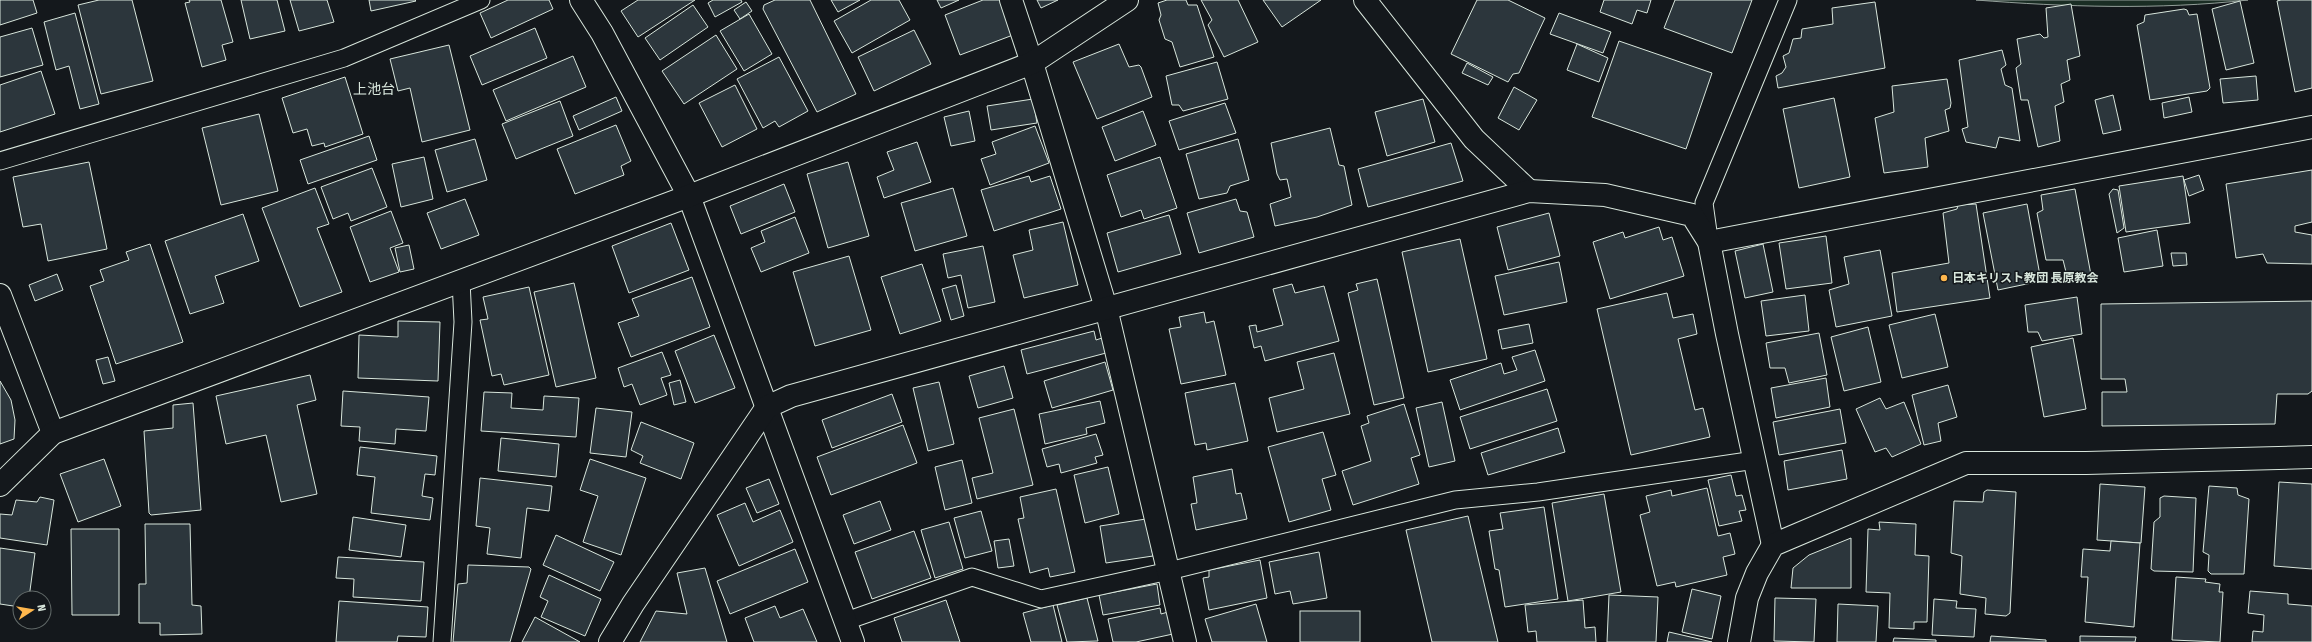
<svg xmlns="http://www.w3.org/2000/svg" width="2312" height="642" font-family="'Fira Sans Condensed','Noto Sans JP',sans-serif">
<rect width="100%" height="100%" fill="#14181c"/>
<!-- green -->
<path fill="#1a2d24" stroke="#939e99" d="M1976,0H2248C2158,10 2066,7 1976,0Z"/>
<!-- building -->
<g fill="#2c363c" stroke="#d8e6dc">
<path d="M0,0H33L37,13L0,25Z"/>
<path d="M99,0H132L153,81L101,94L78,5Z"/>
<path d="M189,0H221L233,42L222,45L226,60L202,67L185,3L190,2Z"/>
<path d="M241,0H277L285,31L250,39Z"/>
<path d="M290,0H327L334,22L299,31Z"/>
<path d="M369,0H415L416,1L371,11Z"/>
<path d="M508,0H549L553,9L491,38L480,13Z"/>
<path d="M638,0H695L638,37L621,11Z"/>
<path d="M713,0H741L742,2L715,17L708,3Z"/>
<path d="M775,0H810L856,94L817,112L763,9L764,5Z"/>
<path d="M831,0H860L838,12Z"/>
<path d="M871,0H899L910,20L852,53L834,21Z"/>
<path d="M937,0H959L941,8Z"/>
<path d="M983,0H1000L1013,35L960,55L945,15Z"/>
<path d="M1037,0H1058L1041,8Z"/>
<path d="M1167,0H1186L1188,5H1197L1214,57L1180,67L1172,42L1165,39L1159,20L1161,15L1158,3Z"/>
<path d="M1201,0H1238L1258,42L1224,57L1208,25L1212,20Z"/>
<path d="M1263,0H1321L1282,27Z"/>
<path d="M1477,0H1508L1545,18L1519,73L1513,74L1508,82L1451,54Z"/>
<path d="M1604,0H1651L1647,13L1637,10L1632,24L1600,12Z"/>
<path d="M1675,0H1752L1732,53L1664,28Z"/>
<path d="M2281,0H2312V88L2295,92L2277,1Z"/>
<path d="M2240,1L2254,63L2226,70L2212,9Z"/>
<path d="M746,2L752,11L740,19L734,10Z"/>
<path d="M1875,2L1885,68L1778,88L1776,76L1782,73L1786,67L1783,56L1789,53L1793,39L1801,38L1802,29L1833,24L1832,8Z"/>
<path d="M2071,4L2080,56L2067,60L2070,80L2061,84L2064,102L2055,106L2060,141L2038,147L2028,100H2021L2016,68L2021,64L2017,39L2040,34L2044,38L2048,37L2046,8Z"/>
<path d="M693,5L708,27L660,60L645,38Z"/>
<path d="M2184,9L2187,10L2189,15L2197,14L2210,88L2207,91L2150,100L2137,25L2144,22L2145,15Z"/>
<path d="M75,13L99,104L80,109L69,66L56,70L44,22Z"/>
<path d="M1559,13L1611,32L1603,53L1550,34Z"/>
<path d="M749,14L772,54L744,71L720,31Z"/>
<path d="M32,28L43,65L0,77V37Z"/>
<path d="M535,28L547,58L482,85L470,56Z"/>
<path d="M914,30L931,64L874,91L858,57Z"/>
<path d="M716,35L737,69L684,104L662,71Z"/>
<path d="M1619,41L1712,73L1686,149L1592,117Z"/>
<path d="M1119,44L1129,67L1139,65L1141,67L1152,97L1097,119L1073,62Z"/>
<path d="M1577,44L1608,58L1599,82L1567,70Z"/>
<path d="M449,45L470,130L422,142L410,88L398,91L390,59Z"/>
<path d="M2002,50L2006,65L2001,69L2005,85L2012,88L2020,141L1999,137L1996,148L1966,142L1962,129L1968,127L1959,60Z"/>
<path d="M573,56L586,87L506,121L493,90Z"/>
<path d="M779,57L808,111L779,127L775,121L763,128L737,79Z"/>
<path d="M1217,62L1228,99L1183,111L1179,105H1172L1166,76Z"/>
<path d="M1467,63L1493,77L1488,85L1462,73Z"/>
<path d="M41,71L55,114L0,132V85Z"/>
<path d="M2256,76L2258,100L2223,103L2220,79Z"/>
<path d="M345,77L363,134L325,147L324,143L312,146L307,129L293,133L282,98Z"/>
<path d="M1947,79L1951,103L1950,108L1945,110L1949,131L1925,138L1928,167L1884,173L1875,118L1894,112L1892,86Z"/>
<path d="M735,85L757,129L722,147L699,103Z"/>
<path d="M1514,87L1537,100L1519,130L1498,118Z"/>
<path d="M2113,95L2121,130L2103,134L2095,100Z"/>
<path d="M616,97L622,111L579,130L573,116Z"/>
<path d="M2189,97L2192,112L2164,118L2162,103Z"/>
<path d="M1834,98L1850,177L1799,188L1783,109Z"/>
<path d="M1033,99L1037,123L991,130L987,106Z"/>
<path d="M1423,99L1435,142L1387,156L1375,112Z"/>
<path d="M560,101L573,136L516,159L502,124Z"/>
<path d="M1225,103L1236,133L1179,150L1169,121Z"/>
<path d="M969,111L975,141L951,146L944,117Z"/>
<path d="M1143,111L1156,145L1115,161L1102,127Z"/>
<path d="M259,114L278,191L221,205L202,128Z"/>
<path d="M616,125L631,161L621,166L624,175L575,194L557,149Z"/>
<path d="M1035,126L1049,163L990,185L981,159L996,154L992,142Z"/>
<path d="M1330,128L1339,165L1344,166L1352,205L1317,217L1275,226L1270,204L1291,197L1287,179L1280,180L1277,174L1271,143Z"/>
<path d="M369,136L377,160L308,184L300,160Z"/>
<path d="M475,139L487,180L447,192L435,150Z"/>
<path d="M1238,139L1249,180L1230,186L1227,193L1199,199L1186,154Z"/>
<path d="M917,142L931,182L884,198L877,177L894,170L887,152Z"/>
<path d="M1451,143L1463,181L1368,207L1358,169Z"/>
<path d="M424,157L433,199L401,207L392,164Z"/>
<path d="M1160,157L1177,208L1144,219L1141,210L1121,217L1107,175Z"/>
<path d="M89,162L107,249L48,261L41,224L23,227L13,177Z"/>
<path d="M848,162L869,236L828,248L807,174Z"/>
<path d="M372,168L387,207L351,221L348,213L333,219L321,187Z"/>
<path d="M2312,170V222L2295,226V232L2312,235V264L2267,263L2263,254L2236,258L2226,184Z"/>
<path d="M2199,175L2204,190L2189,196L2184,180Z"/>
<path d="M1029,176L1031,182L1050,176L1061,209L994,231L981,190Z"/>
<path d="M2183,176L2190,223L2126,232L2119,186Z"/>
<path d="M784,184L795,212L741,234L730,206Z"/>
<path d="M315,188L329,224L317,228L342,292L300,307L262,208Z"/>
<path d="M953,188L967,236L915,251L901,203Z"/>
<path d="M2075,189L2091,275L2068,280L2063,260H2046L2037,213L2043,210L2041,195Z"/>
<path d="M2113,189L2118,190L2124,228L2117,233L2109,194Z"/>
<path d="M465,199L479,235L441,249L427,213Z"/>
<path d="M1236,199L1240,211L1247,212L1254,237L1199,253L1187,213Z"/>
<path d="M1976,204L1990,298L1897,312L1892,273L1949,263L1943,213L1957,209L1958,205Z"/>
<path d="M2027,204L2041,281L1998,290L1983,213Z"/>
<path d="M391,211L403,243L390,248L399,272L370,282L350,227Z"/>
<path d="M1549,213L1560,256L1508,270L1497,227Z"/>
<path d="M243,214L259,261L215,276L224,303L190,314L165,241Z"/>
<path d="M1169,215L1181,254L1118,272L1107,233Z"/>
<path d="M795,217L809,253L761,272L751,248L765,242L761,231Z"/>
<path d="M1063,222L1078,285L1024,298L1013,255L1033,250L1029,230Z"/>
<path d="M671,223L689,270L629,293L612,246Z"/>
<path d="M1659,227L1663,240L1672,237L1684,276L1610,299L1593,242L1623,232L1625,238Z"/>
<path d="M2157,230L2163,266L2124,272L2118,238Z"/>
<path d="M1826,236L1832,283L1786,289L1779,243Z"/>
<path d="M1460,239L1487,359L1428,372L1402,252Z"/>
<path d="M150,244L183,342L116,364L90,286L104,281L100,270L129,260L126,252Z"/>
<path d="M1763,244L1773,292L1745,298L1735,251Z"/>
<path d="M409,245L414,269L400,272L395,248Z"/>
<path d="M983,246L995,302L968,308L961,275L948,278L943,254Z"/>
<path d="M1880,250L1892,316L1836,327L1829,290L1849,284L1844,257Z"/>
<path d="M2171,253H2186L2187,265L2173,266Z"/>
<path d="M849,256L871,330L815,346L793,272Z"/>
<path d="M1559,262L1567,302L1504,315L1495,276Z"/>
<path d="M922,264L941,321L900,334L881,277Z"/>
<path d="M57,274L63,290L35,301L29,285Z"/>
<path d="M692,277L710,327L631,357L618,323L639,316L632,299Z"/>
<path d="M1377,279L1404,398L1374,405L1348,293L1358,290L1356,284Z"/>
<path d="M574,283L596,378L556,387L534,292Z"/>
<path d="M1292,284L1295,293L1324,286L1339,341L1265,361L1261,346L1254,348L1249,326L1256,325L1257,332L1283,325L1273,289Z"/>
<path d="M956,285L964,316L951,320L942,289Z"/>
<path d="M529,287L549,375L504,385L501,374L492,376L480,320L488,319L483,297Z"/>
<path d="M1667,293L1673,318L1693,314L1697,334L1678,339L1695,410L1703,408L1710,437L1631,455L1597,309Z"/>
<path d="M1805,295L1809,331L1766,336L1761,301Z"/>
<path d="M2077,297L2082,334L2042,341L2038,332H2028L2025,305Z"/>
<path d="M2312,301V391L2308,394H2277L2275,424L2102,426V392H2127L2125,379H2101V304Z"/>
<path d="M1204,312L1206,323L1214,321L1226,375L1181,384L1169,329L1181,327L1179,317Z"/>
<path d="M1935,314L1948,367L1902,378L1889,325Z"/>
<path d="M398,321L440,322L438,381L358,378L359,335L398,337Z"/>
<path d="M1529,324L1533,343L1502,349L1498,330Z"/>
<path d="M1868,327L1881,382L1844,391L1831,337Z"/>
<path d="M1094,331L1096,340L1102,338L1106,353L1027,374L1021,350Z"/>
<path d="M1819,333L1827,375L1789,383L1785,368H1770L1766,343Z"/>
<path d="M714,335L735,388L695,403L675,351Z"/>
<path d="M2073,338L2086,409L2044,417L2031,347Z"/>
<path d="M1535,350L1545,381L1460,410L1450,380L1501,363L1504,374L1517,370L1512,357Z"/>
<path d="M662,352L671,375L661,378L667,395L640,405L632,384L624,387L618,368Z"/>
<path d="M1334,353L1350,414L1277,432L1269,398L1304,389L1297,362Z"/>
<path d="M108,357L115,381L103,384L96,360Z"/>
<path d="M1105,362L1113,390L1052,408L1044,381Z"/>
<path d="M1004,366L1013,398L978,408L969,376Z"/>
<path d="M310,375L316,400L297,405L317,494L281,502L266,435L226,444L216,396Z"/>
<path d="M1826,378L1830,407L1776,418L1771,388Z"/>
<path d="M680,380L686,402L674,405L669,383Z"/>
<path d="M0,381L11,400L15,420L14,439L0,444Z"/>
<path d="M939,382L954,444L928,451L913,388Z"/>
<path d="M1235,383L1248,441L1207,450L1206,443L1195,445L1185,393Z"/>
<path d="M1948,385L1957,417L1938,423L1941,441L1924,445L1912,395Z"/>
<path d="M1547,389L1557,421L1470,449L1460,417Z"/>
<path d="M343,391L429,397L426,431L396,429L395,444L359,441L360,427L341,426Z"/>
<path d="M484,392L512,393L511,408L543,410L544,396L579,398L576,437L481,431Z"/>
<path d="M892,394L902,422L832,448L822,420Z"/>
<path d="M1880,398L1886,409L1904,402L1921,444L1892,457L1886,448L1875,452L1856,409Z"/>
<path d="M1100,401L1105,423L1086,428L1087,434L1045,444L1039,414Z"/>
<path d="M1442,402L1455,461L1429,467L1416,408Z"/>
<path d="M193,403L201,510L151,515L149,513L144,431L173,428V405Z"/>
<path d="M1404,404L1420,455L1411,458L1419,484L1353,505L1342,471L1371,461L1361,426L1369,423L1367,416Z"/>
<path d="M596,408L632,412L626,457L590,453Z"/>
<path d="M1014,409L1033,485L977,499L972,478L993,473L979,418Z"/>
<path d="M1840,409L1846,443L1779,455L1773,422Z"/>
<path d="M641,422L694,443L681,479L640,463L643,456L631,450Z"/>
<path d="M903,425L917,463L831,495L817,457Z"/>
<path d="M1558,428L1565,452L1488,475L1481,453Z"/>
<path d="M1323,432L1336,475L1322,479L1331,510L1289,522L1268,447Z"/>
<path d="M1096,434L1103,455L1095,457L1097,463L1061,473L1059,464L1047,467L1042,449Z"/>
<path d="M501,438L559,444L556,477L498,471Z"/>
<path d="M360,447L437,456L435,475L425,474L422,496L433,498L430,520L371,513L375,477L357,475Z"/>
<path d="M1842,450L1847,479L1788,490L1784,461Z"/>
<path d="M104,459L121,506L78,522L60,474Z"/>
<path d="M590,459L646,478L621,555L583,542L598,496L580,490Z"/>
<path d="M962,460L972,503L945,510L935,467Z"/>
<path d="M1108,467L1119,514L1085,523L1074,475Z"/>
<path d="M1232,469L1236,494L1241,493L1247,519L1196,530L1191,504L1197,503L1193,477Z"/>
<path d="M1731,475L1736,496L1742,495L1746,510L1739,511L1742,521L1719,526L1708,480Z"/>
<path d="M480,478L552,486L549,511L527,508L521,558L487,554L490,528L476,526Z"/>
<path d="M769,479L779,504L757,513L746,488Z"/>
<path d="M2279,482L2312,484V569L2274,566Z"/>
<path d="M2100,484L2145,487L2141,543L2097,540Z"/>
<path d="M2209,486L2237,488L2238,495L2249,499L2244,574H2211L2208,571L2209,555L2203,552Z"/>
<path d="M1707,488L1718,536L1730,533L1735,554L1723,557L1727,575L1676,587L1675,582L1657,586L1640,515L1650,512L1646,496L1671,490L1672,496Z"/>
<path d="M1056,489L1075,572L1050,577L1048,568L1030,573L1018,519L1024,518L1020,497Z"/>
<path d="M1987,490L2016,492L2010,613L2006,616L1985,614L1986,598L1960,594L1962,556L1951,553L1954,501L1983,502L1984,492Z"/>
<path d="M1604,494L1621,592L1568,601L1552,503Z"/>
<path d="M2164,496L2196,498L2193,572L2154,571L2151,569L2154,522L2160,517V498Z"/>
<path d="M40,497L54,500L47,545L0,538V514L12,515L16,500L37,502Z"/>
<path d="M880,501L891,530L854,544L843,515Z"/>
<path d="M745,503L753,522L780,510L793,542L739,566L717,515Z"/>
<path d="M1544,507L1558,599L1505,607L1499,570L1495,569L1489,531L1503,529L1500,513Z"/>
<path d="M981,511L992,551L965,558L954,518Z"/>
<path d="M1468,516L1498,642H1432L1406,530Z"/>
<path d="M353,517L406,525L401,557L349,550Z"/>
<path d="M1146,519L1153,556L1106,563L1100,526Z"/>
<path d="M949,522L963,569L935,578L921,530Z"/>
<path d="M1879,522L1916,524L1915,555L1929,556L1927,622H1914V629L1889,628L1890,593L1866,592L1868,529L1880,530Z"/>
<path d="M145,524H190L192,605L201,606L202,634L160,635V623H139V584H146Z"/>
<path d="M71,529H119V615H72Z"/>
<path d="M914,531L931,578L872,599L855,552Z"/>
<path d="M556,535L614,562L600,591L543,565Z"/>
<path d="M1851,538V588H1791L1793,568L1809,555Z"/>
<path d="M1009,539L1014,566L998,568L994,541Z"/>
<path d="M2111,541L2140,543L2134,627L2085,622L2088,577H2081L2083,549L2110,551Z"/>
<path d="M0,548L35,553L29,598H20V607L0,604Z"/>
<path d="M795,549L808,582L730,614L717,581Z"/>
<path d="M1319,552L1327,598L1293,604L1290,591L1275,594L1269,562Z"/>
<path d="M338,557L424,562L421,601L353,597L354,579L336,578Z"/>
<path d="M1260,560L1267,598L1209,610L1203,578L1209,577V570Z"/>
<path d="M468,565L529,567L531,569L510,642H453L458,584L467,583Z"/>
<path d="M705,568L727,642H640L656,611L687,614L677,573Z"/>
<path d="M549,575L601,599L585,636L541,617L548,601L540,597Z"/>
<path d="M2176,577L2206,579L2205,582L2220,584L2219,592H2223L2220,642L2172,640Z"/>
<path d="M1157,584L1160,605L1103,615L1099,595Z"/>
<path d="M1692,589L1721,596L1712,639L1682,632Z"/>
<path d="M2250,591L2288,594V604L2312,606V642H2252L2253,631L2263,632L2264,615L2248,613Z"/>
<path d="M1609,595L1658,597L1656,642H1607Z"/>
<path d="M1087,598L1098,641L1067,642L1057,605Z"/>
<path d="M1775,598L1816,599L1814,642L1774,641Z"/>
<path d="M1934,599L1957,601L1956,608L1976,609L1974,637L1932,635Z"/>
<path d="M946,600L960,642H902L894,618Z"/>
<path d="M1583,600L1585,628L1595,627L1596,642H1537L1536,631L1528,632L1525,605Z"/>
<path d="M339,601L428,607L426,637L398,636L397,642H336Z"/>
<path d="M1256,604L1267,642H1212L1205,619Z"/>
<path d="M1838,604L1878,606L1876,642H1837Z"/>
<path d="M1053,605L1062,642H1031L1023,613Z"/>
<path d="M775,606L780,618L803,609L817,642H754L745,618Z"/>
<path d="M1160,608L1161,614L1168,612L1173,634L1136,642H1113L1108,619Z"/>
<rect x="1300" y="611" width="60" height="31"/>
<path d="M535,617L580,642H522Z"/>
<path d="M1669,632L1712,642H1667Z"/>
<path d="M1991,636L2046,640V642H1990Z"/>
<path d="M2080,636L2136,637L2135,642H2080Z"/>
<path d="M1894,638L1936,640V642H1893Z"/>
</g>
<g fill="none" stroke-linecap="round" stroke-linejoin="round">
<!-- lane casing -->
<g stroke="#d8e6dc" stroke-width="19">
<g id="lane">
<path d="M0,161L344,58L481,0"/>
<path d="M1709,239L1704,203L1788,0"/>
<path d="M846,621L972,577L1041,599L1169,571L1455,500L1538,492L1755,460"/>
<path d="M442,642L463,322L461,281"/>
</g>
</g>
<!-- street casing -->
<g stroke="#d8e6dc" stroke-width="24">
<g id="street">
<path d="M581,0L602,33L689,196L853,642"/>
<path d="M1011,0L1032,63L1106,308L1185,642"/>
<path d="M1365,0L1474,139L1529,191"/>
<path d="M1709,242L2312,127"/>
<path d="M0,295L53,433"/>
<path d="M0,485L53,433L689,196L1032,63L1127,0"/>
<path d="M610,642L633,604L767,407L791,396L1529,191L1605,195L1692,215L1709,242L1727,334L1773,545"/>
</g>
</g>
<!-- secondary casing -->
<g stroke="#d8e6dc" stroke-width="24">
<path id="secondary" d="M1739,642L1747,598L1757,573L1773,545L1966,463H2086L2312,457"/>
</g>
<!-- lane -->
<use href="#lane" stroke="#14181c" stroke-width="17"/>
<!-- street -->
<use href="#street" stroke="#14181c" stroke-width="22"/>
<!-- secondary -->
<use href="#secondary" stroke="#14181c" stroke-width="22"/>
</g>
<!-- markers -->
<circle fill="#ffb74d" stroke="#14181c" stroke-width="1.5" cx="1944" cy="278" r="4"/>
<g text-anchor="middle" stroke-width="3" stroke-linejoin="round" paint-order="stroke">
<!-- poi labels -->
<g font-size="12" font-weight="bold" fill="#d8e6dc" stroke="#14181c" text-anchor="start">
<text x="1952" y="282">日本キリスト教団 長原教会</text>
</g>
<!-- quarter labels -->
<g font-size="14" fill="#d8e6dc" stroke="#14181c">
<text x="374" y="94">上池台</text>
</g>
</g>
<!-- north arrow -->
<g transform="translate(32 610) rotate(78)"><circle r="19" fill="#14181c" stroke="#626a69"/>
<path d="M0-3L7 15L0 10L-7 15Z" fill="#ffb74d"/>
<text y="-6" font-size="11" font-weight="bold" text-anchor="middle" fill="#d8e6dc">N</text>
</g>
</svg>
